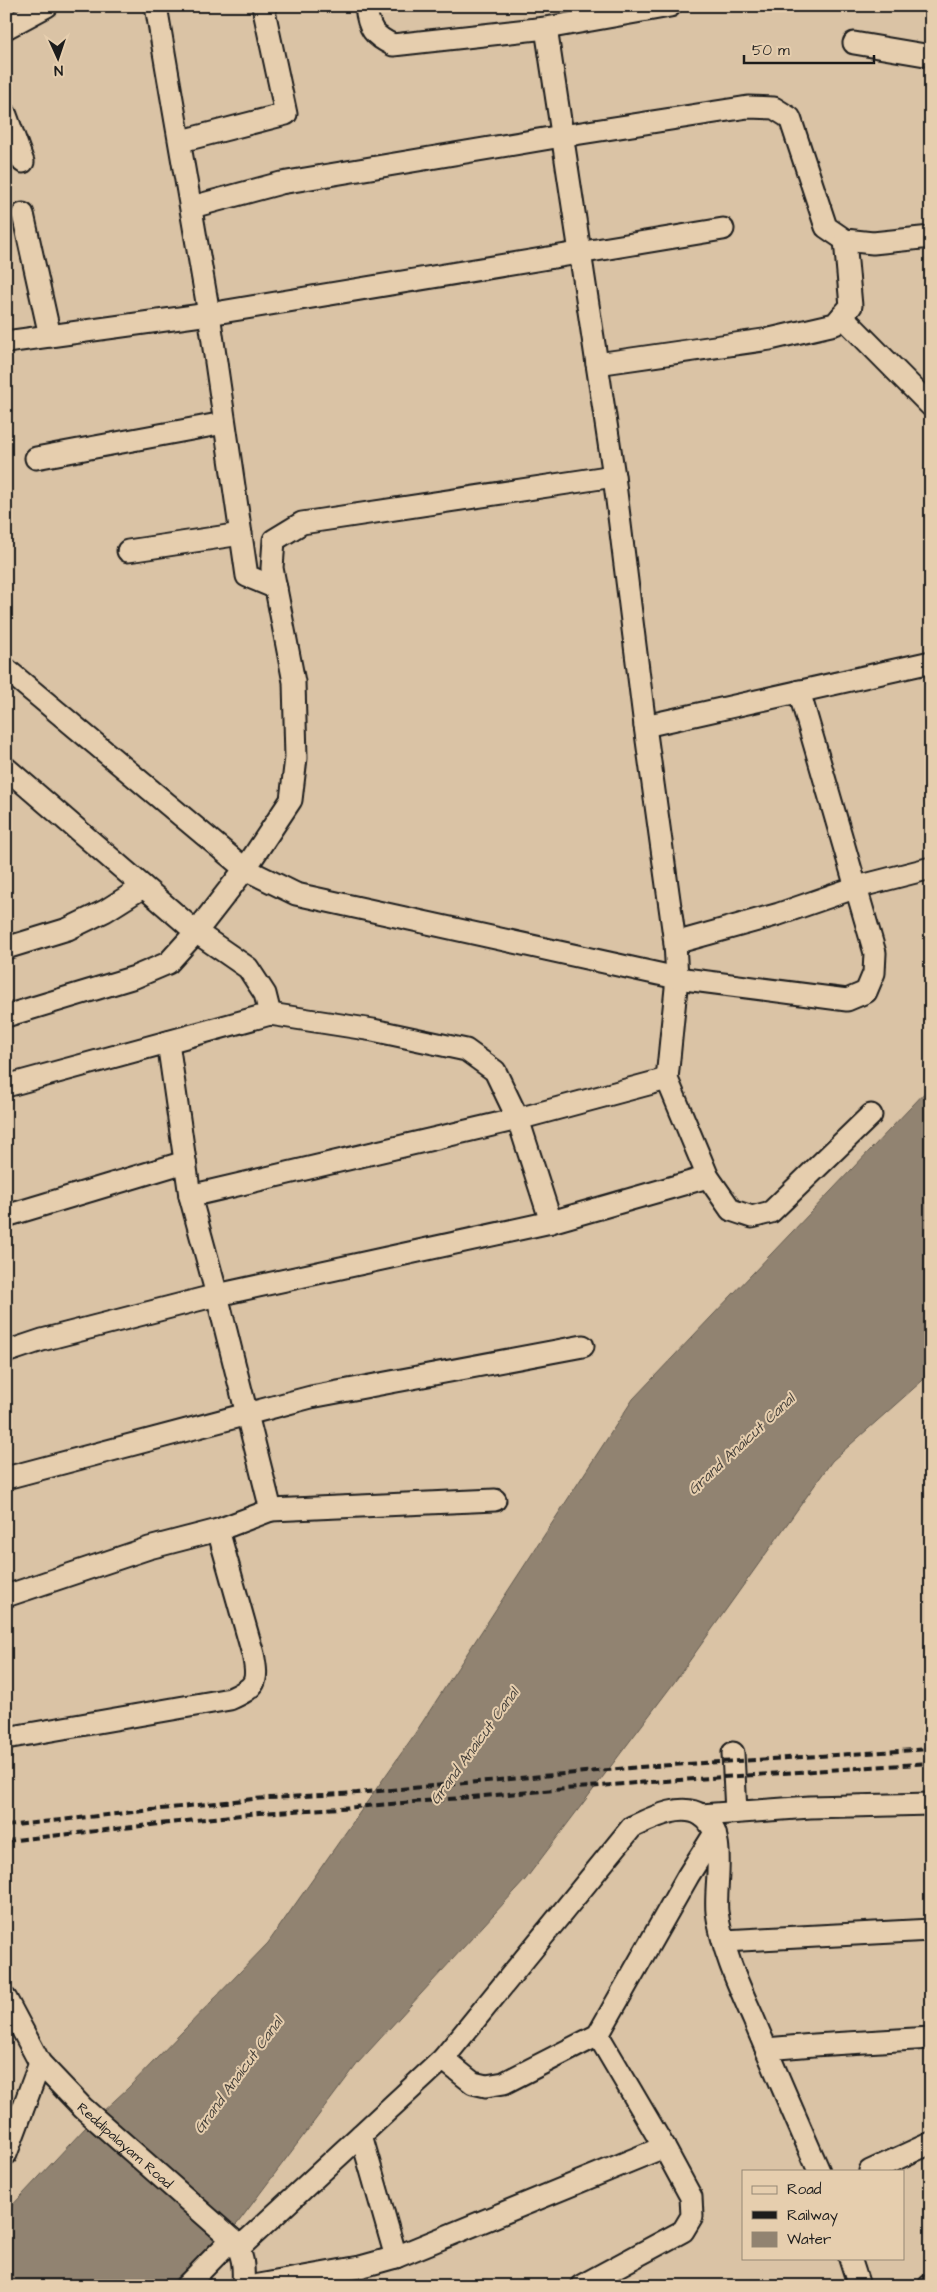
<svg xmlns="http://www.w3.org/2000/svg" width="937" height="2292" font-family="'Architects Daughter',sans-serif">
<rect width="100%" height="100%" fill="#dac3a5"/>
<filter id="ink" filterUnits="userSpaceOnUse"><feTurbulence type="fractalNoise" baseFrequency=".02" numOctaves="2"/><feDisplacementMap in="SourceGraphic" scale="10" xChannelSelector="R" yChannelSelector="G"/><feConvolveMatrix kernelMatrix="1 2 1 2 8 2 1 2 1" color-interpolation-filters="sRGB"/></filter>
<g filter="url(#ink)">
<!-- water -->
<path fill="#918371" stroke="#625a4f" d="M931,1086V1373L832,1461L673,1684L525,1880L358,2063L237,2224L167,2286H6V2212L86,2127L128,2088L268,1943L412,1738L633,1399Z"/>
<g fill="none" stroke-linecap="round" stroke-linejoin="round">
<!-- minor casing -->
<g stroke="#1c1c1c" stroke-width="25">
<g id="minor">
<path d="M156,6L209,314L723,229"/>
<path d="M366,6C368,29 374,36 393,45L546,28L670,6"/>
<path d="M6,28L47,6"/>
<path d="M546,28L614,476L645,726L675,943L677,978L667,1079L708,1177L731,1210L752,1217L771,1212L871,1115"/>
<path d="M854,43L931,56"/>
<path d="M6,115L23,162"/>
<path d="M181,141L286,114L263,6"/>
<path d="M192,207L281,183L562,136L748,107L774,108L790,118L826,227L845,240L873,243L931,237"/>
<path d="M23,214L50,336"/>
<path d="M842,316L931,406"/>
<path d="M6,342L209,314L247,576L276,588"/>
<path d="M597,364L770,339L835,324L851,306L845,240"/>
<path d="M36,458L224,423"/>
<path d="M128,551L241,534"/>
<path d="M6,669L245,869L296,894L677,978L847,1000L866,992L874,973L875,953L799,691"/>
<path d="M645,726L931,662"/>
<path d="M6,768L196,932L248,968L265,994L270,1014"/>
<path d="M675,943L779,914L857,887L931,868"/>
<path d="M6,948L68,929L105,911L143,887"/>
<path d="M6,1016L135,977L168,963L196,932L245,869L291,800L296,758L294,682L272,568L274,540L302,523L614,476"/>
<path d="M6,1086L270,1014L373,1030L466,1050L495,1071L518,1119L551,1222"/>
<path d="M190,1196L518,1119L667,1079"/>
<path d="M6,1216L185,1162"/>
<path d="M6,1352L42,1340L217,1295L551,1222L708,1177"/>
<path d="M6,1478L311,1397L583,1346"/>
<path d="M271,1510L495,1500"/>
<path d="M6,1596L149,1548L218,1530L271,1510L217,1295L190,1196L168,1042"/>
<path d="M6,1738L230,1699C256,1687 259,1683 253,1654L218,1530"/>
<path d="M733,1753L736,1812"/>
<path d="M701,1815L810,1807L931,1804"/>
<path d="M724,1941L931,1930"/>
<path id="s1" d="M6,1999L40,2063L83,2108L232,2239C244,2253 244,2268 243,2286"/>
<path d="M766,2049L814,2045L931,2038"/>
<path d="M443,2059L473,2083L486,2086L504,2083L598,2035L688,1876L715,1833"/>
<path d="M361,2135L396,2257"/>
<path d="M6,2154L40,2063"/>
<path d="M870,2171L931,2143"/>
<path d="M239,2248L443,2059L632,1827C650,1819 681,1802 701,1815C729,1832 714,1885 717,1912C722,1950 739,1986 754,2020C775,2071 797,2121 819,2171"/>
<path d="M850,2258L859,2286"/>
<path d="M186,2286L232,2239"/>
<path d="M253,2286L360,2267L396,2257L664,2147"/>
<path d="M581,2286L683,2231L692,2216L691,2197L664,2147L598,2035"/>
<path d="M929,2286L931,2285"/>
</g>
</g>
<!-- minor -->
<use href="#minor" stroke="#e6ceae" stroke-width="21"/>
<!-- rail -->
<g stroke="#1c1c1c" stroke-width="4" stroke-dasharray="8 4" stroke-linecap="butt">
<path d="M6,1826L253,1799L357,1793L640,1767L931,1749"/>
<path d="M6,1841L259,1813L355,1807L636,1783L931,1763"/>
</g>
</g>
</g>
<g text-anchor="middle" stroke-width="4" stroke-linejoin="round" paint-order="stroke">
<!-- street labels -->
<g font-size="14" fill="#1c1c1c" stroke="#e6ceae">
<text dy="5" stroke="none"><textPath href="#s1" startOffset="191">Reddipalayam Road</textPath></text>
</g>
<!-- water labels -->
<g font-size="15" font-style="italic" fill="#45403a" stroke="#e6ceae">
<text transform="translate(741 1444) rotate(-43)" y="5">Grand Anaicut Canal</text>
<text transform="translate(474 1746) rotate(-54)" y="5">Grand Anaicut Canal</text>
<text transform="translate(238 2075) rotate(-54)" y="5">Grand Anaicut Canal</text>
</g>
</g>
<!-- margin -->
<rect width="937" height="2292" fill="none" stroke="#e6ceae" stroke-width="25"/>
<rect x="12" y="12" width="912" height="2267" fill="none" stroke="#1c1c1c" stroke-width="2" filter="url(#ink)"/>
<!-- legend -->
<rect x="742" y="2170" width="162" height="90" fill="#e6ceae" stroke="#958774"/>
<rect x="752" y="2186" width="25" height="8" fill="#e6ceae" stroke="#958774"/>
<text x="787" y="2194" font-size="15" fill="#1c1c1c">Road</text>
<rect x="752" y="2211" width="25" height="8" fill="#1c1c1c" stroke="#958774"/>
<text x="787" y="2220" font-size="15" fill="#1c1c1c">Railway</text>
<rect x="752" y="2232" width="25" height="15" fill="#918371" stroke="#958774"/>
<text x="787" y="2244" font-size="15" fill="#1c1c1c">Water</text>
<!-- north arrow -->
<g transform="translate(58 58) rotate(177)" stroke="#e6ceae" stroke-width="4" paint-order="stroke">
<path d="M0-4L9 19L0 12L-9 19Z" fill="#1c1c1c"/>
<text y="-8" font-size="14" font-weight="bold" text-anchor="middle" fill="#1c1c1c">N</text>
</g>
<!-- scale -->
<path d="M744 55v8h130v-8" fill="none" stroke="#1c1c1c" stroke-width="2.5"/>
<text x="752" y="55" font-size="15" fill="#1c1c1c" stroke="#e6ceae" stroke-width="4" paint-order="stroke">50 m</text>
</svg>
